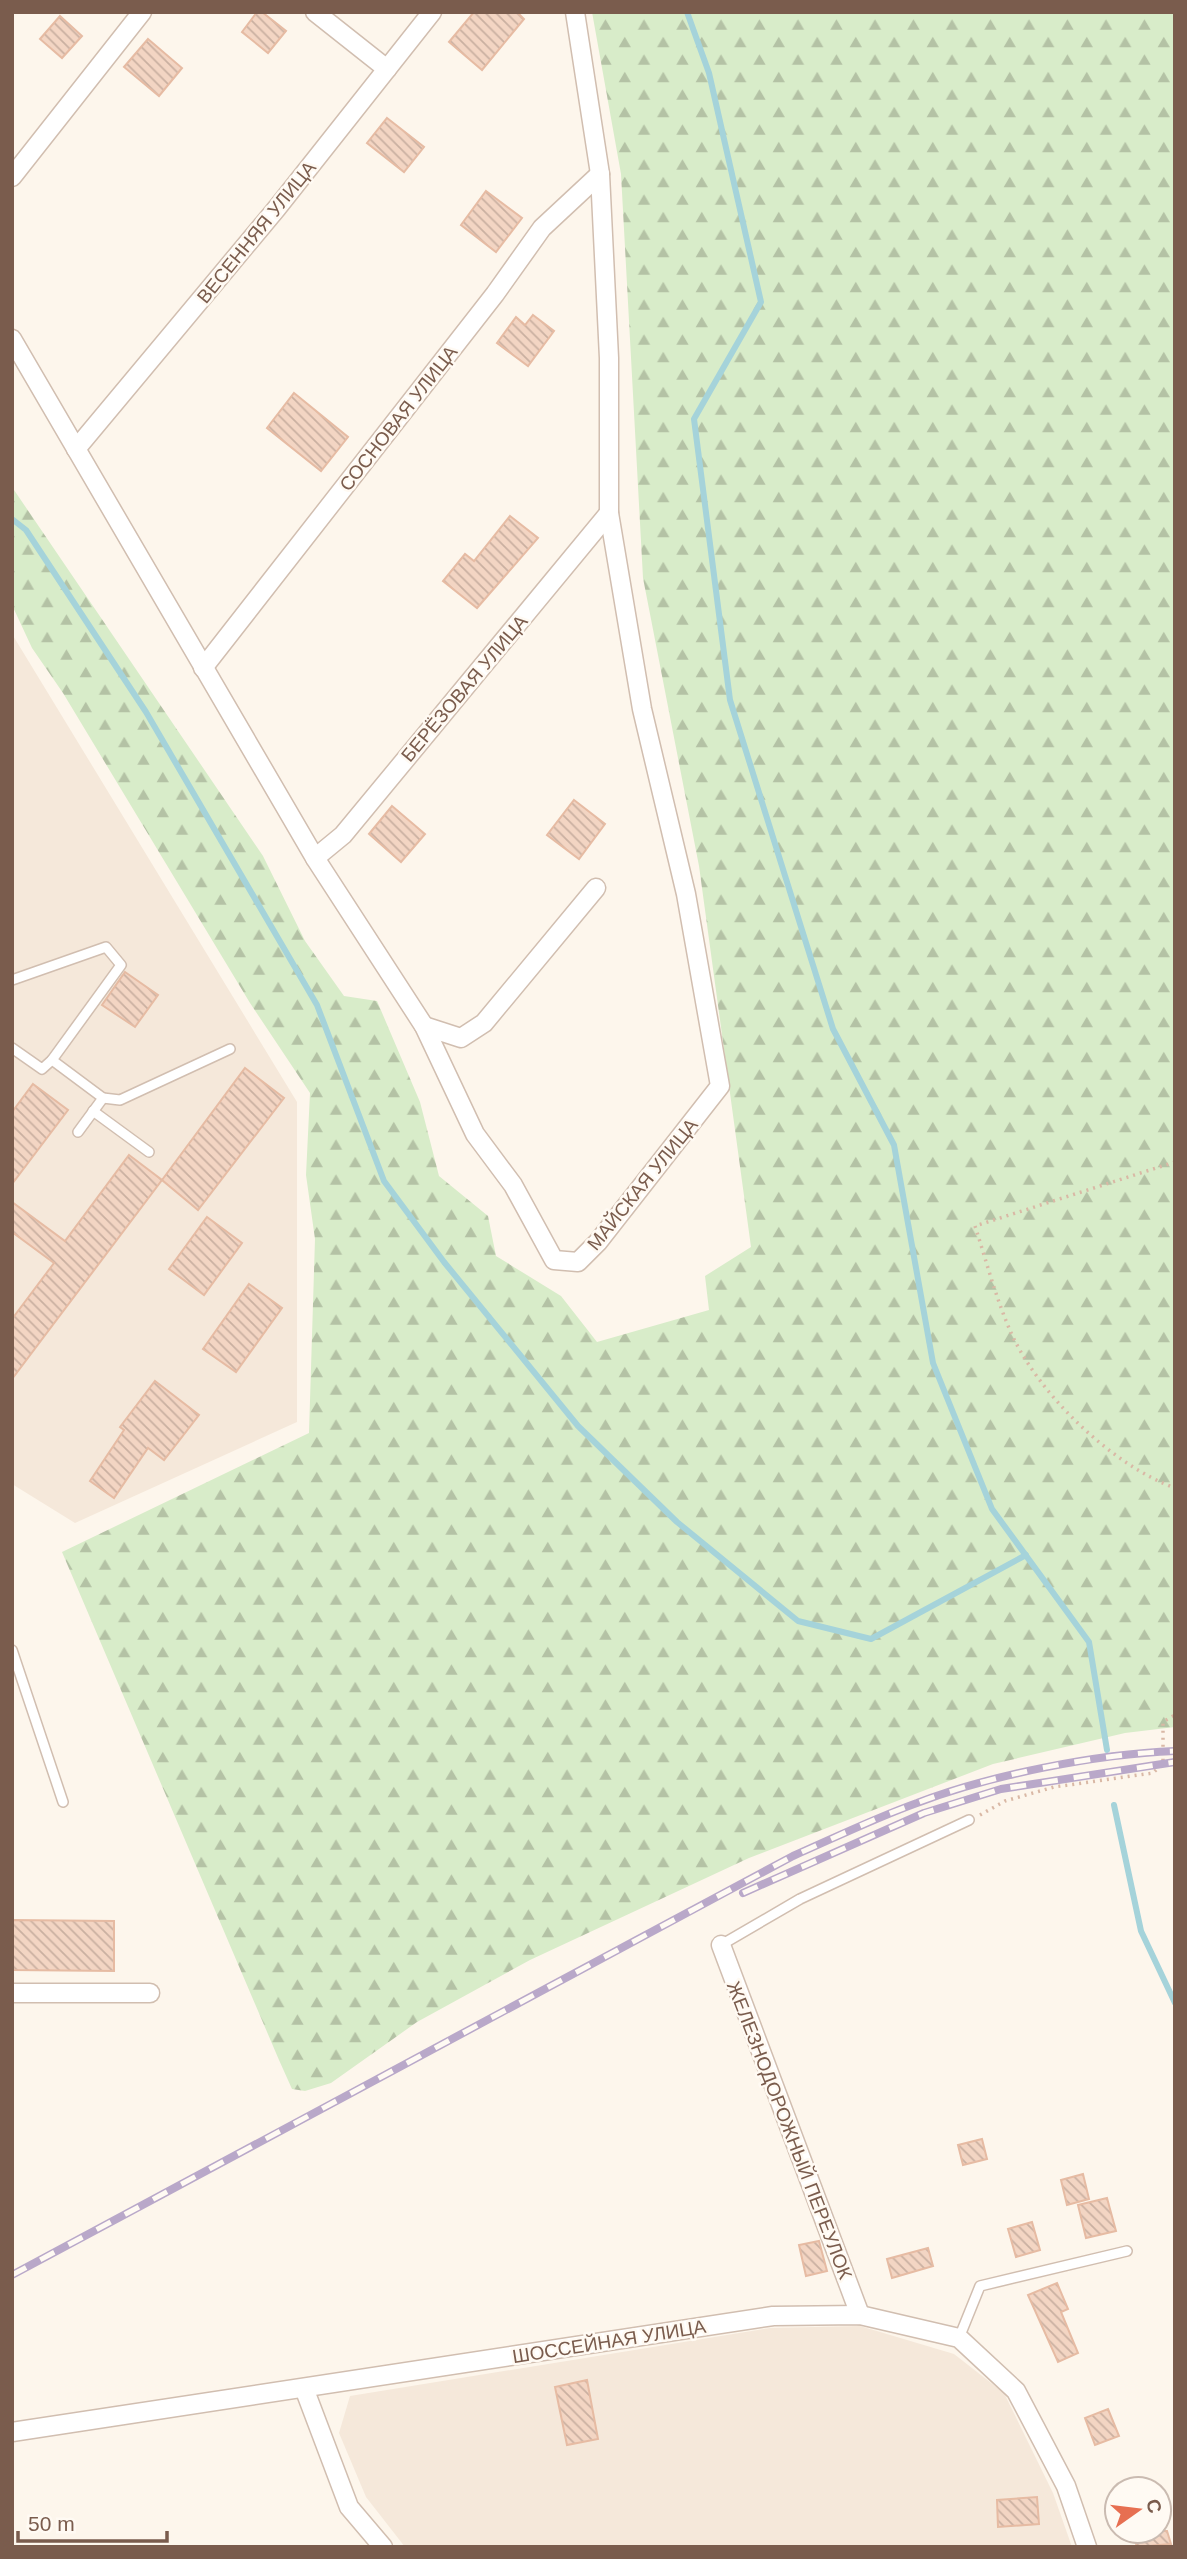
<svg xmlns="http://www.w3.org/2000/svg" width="1187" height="2559" font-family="Arial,sans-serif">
<defs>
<pattern id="forest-firs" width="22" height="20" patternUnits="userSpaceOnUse" patternTransform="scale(1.75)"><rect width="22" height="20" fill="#d8ecc9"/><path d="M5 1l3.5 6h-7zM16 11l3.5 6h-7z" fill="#b4c2a5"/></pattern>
<pattern id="building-back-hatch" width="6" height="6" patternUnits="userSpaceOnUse" patternTransform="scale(1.75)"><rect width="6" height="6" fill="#f3d5c3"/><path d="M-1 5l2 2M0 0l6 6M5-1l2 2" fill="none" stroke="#cab0a1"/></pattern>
</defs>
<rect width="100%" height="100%" fill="#fdf6ec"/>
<!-- residential -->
<g fill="#f5e8da">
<path d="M12,634L297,1102V1422L75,1523L12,1484Z"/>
<path d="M860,2326L954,2354L1004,2393L1053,2493L1072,2547H405L366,2497L339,2433L350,2396L770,2328Z"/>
</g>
<!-- forest -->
<path fill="url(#forest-firs)" d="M592,12H1175V1727L1125,1733L993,1764L749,1858L530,1960L417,2022L331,2083L305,2091L292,2089L279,2060L62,1552L309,1433L315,1239L306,1175L310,1093L250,1003L63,693L32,648L12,605V487L263,856L305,941L344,996L377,1001L420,1102L439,1176L488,1216L496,1256L561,1296L597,1342L709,1310L705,1276L751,1247L699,866L643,578L621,174Z"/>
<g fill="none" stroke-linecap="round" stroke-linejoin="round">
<!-- stream -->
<g stroke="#a5d3da" stroke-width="6">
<path d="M687,12L709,73L761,302L694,419L730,700L833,1029L894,1145L933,1363L992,1509L1089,1642L1107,1750"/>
<path d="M12,519L26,530L146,712L317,1005L384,1181L444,1262L578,1426L677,1522L798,1621L871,1639L1026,1555"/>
<path d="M1114,1805L1141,1931L1175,2003"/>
</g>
</g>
<!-- building -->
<g fill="url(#building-back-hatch)" stroke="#e6bba3" stroke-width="2">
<path d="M257,12H262L286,31L268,53L242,32Z"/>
<path d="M474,12H517L524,19L482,70L449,42Z"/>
<path d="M60,16L82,36L62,58L40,39Z"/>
<path d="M148,39L182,68L159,96L124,67Z"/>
<path d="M387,118L424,147L404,172L367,143Z"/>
<path d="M486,191L522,218L496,252L461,225Z"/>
<path d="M533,315L554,331L528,366L497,343L516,317L525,325Z"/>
<path d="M294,393L348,437L321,471L267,428Z"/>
<path d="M510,516L538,538L477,608L443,581L465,554L474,561Z"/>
<path d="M574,800L605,824L579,859L547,835Z"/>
<path d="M392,806L425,834L401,862L369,834Z"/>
<path d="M125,972L158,995L135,1027L102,1005Z"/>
<path d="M245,1068L284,1098L198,1210L162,1180Z"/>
<path d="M33,1084L68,1110L12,1184V1112Z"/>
<path d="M129,1155L162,1180L12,1379V1319L54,1263L12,1232V1202L65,1241Z"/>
<path d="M207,1217L242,1243L204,1295L169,1269Z"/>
<path d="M249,1284L282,1308L236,1372L203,1349Z"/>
<path d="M155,1381L199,1415L164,1460L148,1448L114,1498L90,1481L124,1430L120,1427Z"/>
<path d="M12,1920L114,1921V1971L12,1970Z"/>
<path d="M982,2139L987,2159L963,2165L958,2145Z"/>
<path d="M1083,2174L1089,2199L1067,2205L1061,2180Z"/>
<path d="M1107,2198L1116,2231L1086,2238L1078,2205Z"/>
<path d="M1032,2222L1040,2250L1016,2257L1008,2229Z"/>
<path d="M819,2241L827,2271L806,2276L799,2245Z"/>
<path d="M928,2248L933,2266L892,2278L887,2259Z"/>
<path d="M1057,2283L1068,2309L1061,2312L1078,2353L1058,2362L1028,2295Z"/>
<path d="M587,2380L598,2439L567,2445L555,2387Z"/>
<path d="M1108,2409L1119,2436L1095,2445L1085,2418Z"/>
<path d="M1037,2497L1039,2524L998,2527L997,2500Z"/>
<path d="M1142,2531H1167L1171,2544L1137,2547L1133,2534Z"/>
</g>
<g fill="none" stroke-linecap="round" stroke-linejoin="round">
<!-- lane casing -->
<g stroke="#d1beb0" stroke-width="12">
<g id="lane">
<path d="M12,980L106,947L121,965L52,1060"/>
<path d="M12,1048L42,1069L52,1060L103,1098L78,1132"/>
<path d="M103,1098L120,1100L230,1049"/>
<path d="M93,1111L149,1152"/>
<path d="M12,1650L63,1802"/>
<path d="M721,1945L800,1899L969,1820"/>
<path d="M959,2338L980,2286L1127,2251"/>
</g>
</g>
<!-- street casing -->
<g stroke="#d1beb0" stroke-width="21">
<g id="street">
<path d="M315,12L387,69"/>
<path d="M12,177L142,12"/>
<path d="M12,339L315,858L424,1026L475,1134L513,1185L554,1260L578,1262L598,1242L720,1086L686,894L642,709L609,513V358L600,174L575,12"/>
<path d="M76,449L277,208L432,12"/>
<path d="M203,668L495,294L542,228L600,174"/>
<path d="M315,858L343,835L609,513"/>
<path d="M424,1026L461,1038L484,1023L596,888"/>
<path d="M721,1945L860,2315"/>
<path d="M12,1993H150"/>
<path d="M304,2388L349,2507L383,2547"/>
<path d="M12,2432L773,2316L860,2315L959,2338L1016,2391L1066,2486L1087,2547"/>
</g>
</g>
<!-- path -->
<g stroke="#d9b8a5" stroke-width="3.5" stroke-dasharray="2 5" stroke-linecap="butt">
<path d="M1175,1162L975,1226C986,1260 995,1295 1009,1328C1035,1391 1111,1465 1175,1488"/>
<path d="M980,1815L1005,1801L1054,1787L1153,1773L1163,1763V1722L1175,1715"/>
</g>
<!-- lane -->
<use href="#lane" stroke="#fff" stroke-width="9"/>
<!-- street -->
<use href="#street" stroke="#fff" stroke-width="18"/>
<!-- rail casing -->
<g stroke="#b9a8c9" stroke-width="8">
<g id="rail">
<path d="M743,1893L924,1813L1001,1789L1175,1762"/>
<path d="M12,2275L793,1856C834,1838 875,1818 917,1803C990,1775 1096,1754 1175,1751"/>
</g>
</g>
<!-- rail -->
<use href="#rail" stroke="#fffaf3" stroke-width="5" stroke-dasharray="16" stroke-linecap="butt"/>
</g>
<g text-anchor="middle" stroke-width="5" stroke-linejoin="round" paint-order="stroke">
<!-- street labels -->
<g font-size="19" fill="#7a5c4d" stroke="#fffaf3">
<text transform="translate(256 232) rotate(-51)" y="7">ВЕСЕННЯЯ УЛИЦА</text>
<text transform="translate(398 418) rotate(-52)" y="7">СОСНОВАЯ УЛИЦА</text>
<text transform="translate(464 688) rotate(-50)" y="7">БЕРЁЗОВАЯ УЛИЦА</text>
<text transform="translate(642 1184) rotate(-51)" y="7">МАЙСКАЯ УЛИЦА</text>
<text transform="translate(790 2130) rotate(69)" y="7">ЖЕЛЕЗНОДОРОЖНЫЙ ПЕРЕУЛОК</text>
<text transform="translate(609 2341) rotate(-9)" y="7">ШОССЕЙНАЯ УЛИЦА</text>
</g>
</g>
<!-- border -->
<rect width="1187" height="2559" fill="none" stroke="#7a5c4d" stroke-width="28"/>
<!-- north arrow -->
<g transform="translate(1138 2510) rotate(76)"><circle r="33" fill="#fffaf3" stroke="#cabbb1" stroke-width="2"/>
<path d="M0-5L12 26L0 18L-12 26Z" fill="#e76f51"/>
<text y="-10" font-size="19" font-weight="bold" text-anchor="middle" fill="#7a5c4d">С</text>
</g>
<!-- scale -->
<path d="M18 2531v10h149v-10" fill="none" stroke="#7a5c4d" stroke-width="3.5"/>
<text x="28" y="2531" font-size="21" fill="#7a5c4d" stroke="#fffaf3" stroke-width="5" paint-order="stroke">50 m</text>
</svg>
